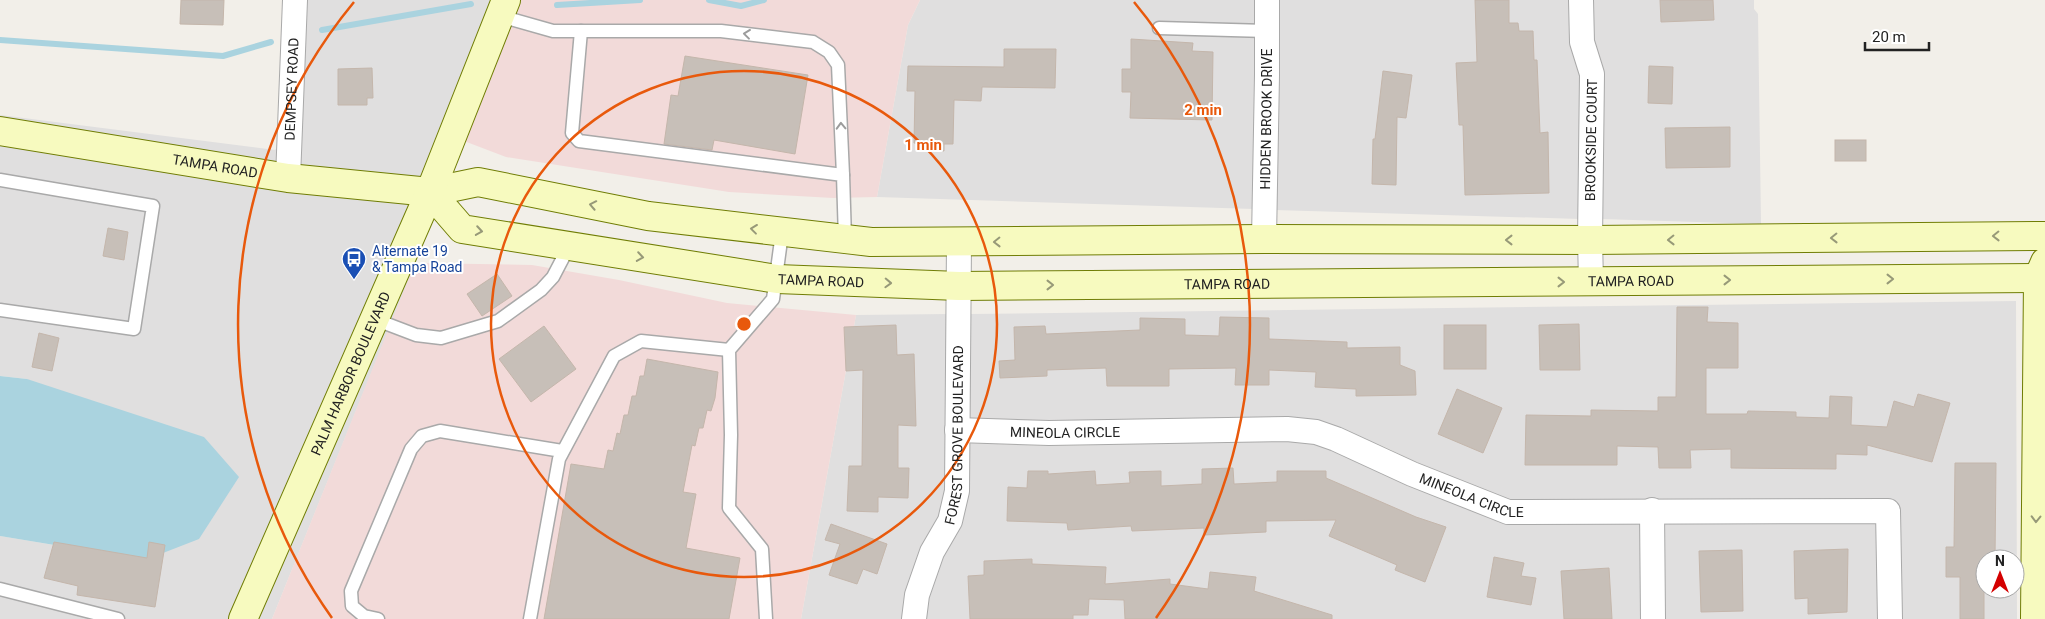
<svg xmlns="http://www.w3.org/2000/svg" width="2045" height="619" font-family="Roboto,sans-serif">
<rect width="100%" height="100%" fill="#f2efe9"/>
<!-- residential -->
<g fill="#e0dfdf" fill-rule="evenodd">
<path d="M306,0H494L423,179L300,167Z"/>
<path d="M920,0H1256V75L1254,209L877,197L908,25Z"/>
<path d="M1277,0H1570L1581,76L1580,219L1275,210Z"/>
<path d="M1592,0H1754V9L1758,14L1761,224L1601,219Z"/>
<path d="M0,115L275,150L279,146L278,164L0,118Z"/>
<path d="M0,143L413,203L231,619H0V536L145,560L27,379L0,376Z"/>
<path d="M435,215L272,619H255Z"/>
<path d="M2016,301L2017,619H1901L1899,511L1888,499L1510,500L1416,462L1385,447L1317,420L1288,417L1049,421L968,418L970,314ZM1985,559H2015V589H1985Z"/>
<path d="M948,314L946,490L940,516L903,619H801L856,315Z"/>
<path d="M1287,441L1314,444L1333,451L1408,486L1504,523H1641L1642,619H925L927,598L968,443L1049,446Z"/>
<path d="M1663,523L1878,524L1879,619H1664Z"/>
</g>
<!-- commercial -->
<g fill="#f2dad9">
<path d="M521,0H920L908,25L877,197L833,198L729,192L506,157L464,141Z"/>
<path d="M415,263L532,265L619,280L727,303L856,315L801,619H272Z"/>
</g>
<!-- water -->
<path fill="#aad3df" d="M0,376L27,379L204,437L239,477L199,539L145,560L0,536Z"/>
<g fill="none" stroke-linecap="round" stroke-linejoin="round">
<!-- stream -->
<g stroke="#aad3df" stroke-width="6">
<path d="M709,0L741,6L764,0"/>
<path d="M557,5L640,0"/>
<path d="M322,30L471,4"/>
<path d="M0,40L223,56L271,42"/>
</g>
</g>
<!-- building -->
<g fill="#c7bfb8" stroke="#c4b6ab">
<path d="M181,0H224L223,25L180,24Z"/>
<path d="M1475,0H1509V23H1518L1519,31H1533L1534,60H1537L1540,133L1548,132L1549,193L1465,195L1463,125H1459L1456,63L1477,62Z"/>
<path d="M1660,0H1713L1714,20L1661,22Z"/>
<path d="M1131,39L1193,43L1192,51L1213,52L1212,120L1130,118L1131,92H1122V69H1131Z"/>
<path d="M1004,49H1056L1055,88L982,87L981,101L954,100L953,144H944V151L923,150V144L914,143L915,91H907L908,66L1004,67Z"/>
<path d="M685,56L808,75L795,154L714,140L712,150L664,144L671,95L678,96Z"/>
<path d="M1649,66L1673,67L1672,104L1648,103Z"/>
<path d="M372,68L373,98H367V105H338V69Z"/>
<path d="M1383,71L1412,75L1406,118L1397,117L1396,185L1372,184L1373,139H1375Z"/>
<path d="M1730,127V167L1666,168L1665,128Z"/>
<rect x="1835" y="140" width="31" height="21"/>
<path d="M108,228L128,232L124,260L103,256Z"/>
<path d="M497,274L512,296L482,316L467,294Z"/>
<path d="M1677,307H1708L1707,322L1738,323V368H1706V414H1747L1748,411L1796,412V417L1829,418L1830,396L1852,397L1851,425L1887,427L1894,401L1914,407L1918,394L1950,403L1932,462L1867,445V455L1836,454V469L1731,468V449L1690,450L1691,468H1659L1658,447L1617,446V465H1525L1526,415L1591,416V410L1658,411V397H1676Z"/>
<path d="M1220,317L1269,318V339L1347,342V348L1400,347V365L1415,371L1416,395L1356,396V389L1315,387L1316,372L1269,370V385H1235L1236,368L1169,369V386H1107L1106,368L1047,370V376L1000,378L999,361L1015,360L1014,327L1045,326L1046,334L1140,330V318L1185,319V335L1219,336Z"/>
<path d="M1579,324L1580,370H1540L1539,325Z"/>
<path d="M896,325L897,355L914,354L916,426L898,425V468H909L908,498L878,497V512L847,511L849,466H862L863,370L846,371L844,327Z"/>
<rect x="1444" y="325" width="42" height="44"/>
<path d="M544,326L576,369L531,402L499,359Z"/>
<path d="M39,333L59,338L52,371L32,367Z"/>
<path d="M647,359L718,372L715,398L711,411L707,410L703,428H699L695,446L692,445L683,492L696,494L686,548L740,558L729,619H544L571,464L604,469L608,450L613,451L617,433L620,434L624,415H628L632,396H636L640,376H644Z"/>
<path d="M1457,389L1502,408L1483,453L1438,434Z"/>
<path d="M1955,463H1996L1995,559H1985V589H1988V592H1984V619H1960V577H1946V547H1954Z"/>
<path d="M1233,468L1234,484L1277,482V471H1326V478L1416,517L1446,527L1425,582L1395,570L1397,565L1329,536L1336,520L1266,521V532L1204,535V528L1132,531L1131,526L1068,530L1067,523L1007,521L1008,487L1027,488L1028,471H1048V474L1095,471L1096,485L1130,483L1129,472L1161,471V486L1202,484V469Z"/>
<path d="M831,524L887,544L877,574L863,569L857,584L829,575L840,544L825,540Z"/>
<path d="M54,542L147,558L149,542L165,545L155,607L77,595L78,586L44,578Z"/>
<path d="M1848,549L1847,612L1808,614V598L1795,599L1794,551Z"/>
<path d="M1742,550L1743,611L1701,612L1699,551Z"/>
<path d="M1494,557L1524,563L1521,576L1536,578L1531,605L1487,597Z"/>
<path d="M1032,559V564L1106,567L1105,584L1170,579V584L1208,589L1210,572L1256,577L1254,591L1332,615V619H1125L1124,600L1089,599L1088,615H1073V619H970L968,576L984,575V561Z"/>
<path d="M1609,568L1612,619H1564L1561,571Z"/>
</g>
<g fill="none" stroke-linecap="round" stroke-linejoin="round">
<!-- lane casing -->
<g stroke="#a9a9a9" stroke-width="15">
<g id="lane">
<path d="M500,16L553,31H581L572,133L579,141L843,175L845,239"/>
<path d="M1159,28L1267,31"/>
<path d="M581,31H721L813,42L829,52L838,65L843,175"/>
<path d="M0,180L153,206L134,329L0,310"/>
<path d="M374,319L416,335L441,338L498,321L541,290L553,277L565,254L567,245"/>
<path d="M0,589L118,619"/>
<path d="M378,619L364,616L352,606L351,591L411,449L422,436L440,431L562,451"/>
<path d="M530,619L559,459L614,356L641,341L729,350"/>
<path d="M766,619L762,549L729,508L731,435L729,350L773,299L782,233"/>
</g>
</g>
<!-- street casing -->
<g stroke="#a9a9a9" stroke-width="26">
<g id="street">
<path d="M1581,0L1582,42L1592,74L1590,240L1591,281"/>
<path id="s1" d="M288,178L295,0"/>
<path id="s2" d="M1264,239L1267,75V0"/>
<path id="s3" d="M957,430L1049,433L1287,429L1316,432L1336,439L1412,474L1508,512L1888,511L1890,619"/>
<path d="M1652,510L1653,619"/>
<path id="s4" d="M914,619L917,595L932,552L950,521L957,491L959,242"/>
</g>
</g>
<!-- secondary casing -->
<g stroke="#707d05" stroke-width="30">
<g id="secondary">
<path id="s5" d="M0,131L288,178L430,192L478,182L648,216L871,242L1264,239L1590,240L2045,236"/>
<path id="s6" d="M430,192L462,229L777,279L959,286L2045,278"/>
<path id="s7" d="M243,619L430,192L506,0"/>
<path d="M2035,619L2038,278L2045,262"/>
</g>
</g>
<!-- lane -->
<use href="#lane" stroke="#fff" stroke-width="12"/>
<!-- street -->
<use href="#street" stroke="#fff" stroke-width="24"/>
<!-- secondary -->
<use href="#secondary" stroke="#f7fabf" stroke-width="28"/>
</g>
<!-- one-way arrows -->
<defs><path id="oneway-chevron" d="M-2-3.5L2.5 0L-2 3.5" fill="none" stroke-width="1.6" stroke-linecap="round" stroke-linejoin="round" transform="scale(1.25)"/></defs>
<g stroke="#9c9c9c">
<use href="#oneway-chevron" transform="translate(747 34) rotate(-173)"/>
<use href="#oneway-chevron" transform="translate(841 126) rotate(-92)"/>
</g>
<g stroke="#979978">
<use href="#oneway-chevron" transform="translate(593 205) rotate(-169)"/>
<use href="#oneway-chevron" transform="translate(754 229) rotate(-173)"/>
<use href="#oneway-chevron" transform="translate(479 231) rotate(9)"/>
<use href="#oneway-chevron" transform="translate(1996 236) rotate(179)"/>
<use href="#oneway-chevron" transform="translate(1834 238) rotate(179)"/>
<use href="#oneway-chevron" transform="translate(1509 240) rotate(-180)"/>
<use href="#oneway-chevron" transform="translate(1671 240) rotate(179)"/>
<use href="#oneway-chevron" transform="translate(997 242) rotate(179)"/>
<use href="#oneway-chevron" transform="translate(640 257) rotate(9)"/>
<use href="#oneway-chevron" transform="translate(1890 279)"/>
<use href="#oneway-chevron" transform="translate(1727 280)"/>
<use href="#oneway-chevron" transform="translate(1561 282)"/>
<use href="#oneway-chevron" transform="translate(888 283) rotate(2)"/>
<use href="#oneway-chevron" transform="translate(1050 285)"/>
<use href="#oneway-chevron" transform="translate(2036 519) rotate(91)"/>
</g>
<!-- distance rings -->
<g fill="none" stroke="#e8590c" stroke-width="2.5">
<circle cx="744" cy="324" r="253"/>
<path d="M332 618A506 506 0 0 1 354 2M1134 2A506 506 0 0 1 1156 618"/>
</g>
<!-- icons -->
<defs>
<g id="bus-pin" transform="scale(1.25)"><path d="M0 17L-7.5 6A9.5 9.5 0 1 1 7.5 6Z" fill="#1a4fb4" stroke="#fff"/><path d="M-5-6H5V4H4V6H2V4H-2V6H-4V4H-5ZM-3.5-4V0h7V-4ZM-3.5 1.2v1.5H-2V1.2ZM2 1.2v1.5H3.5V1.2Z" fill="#fff"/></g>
</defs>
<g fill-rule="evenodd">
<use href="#bus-pin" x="354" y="259"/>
</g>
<g text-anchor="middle" stroke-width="4" stroke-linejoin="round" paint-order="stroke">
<!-- street labels -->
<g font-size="14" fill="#222" stroke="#fff">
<text dy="5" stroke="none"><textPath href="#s1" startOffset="89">DEMPSEY ROAD</textPath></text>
<text dy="5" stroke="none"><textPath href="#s2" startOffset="120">HIDDEN BROOK DRIVE</textPath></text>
<text transform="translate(1591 140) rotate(-89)" y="5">BROOKSIDE COURT</text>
<text dy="5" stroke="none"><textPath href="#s5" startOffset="218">TAMPA ROAD</textPath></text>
<text dy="5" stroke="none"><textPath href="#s6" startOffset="412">TAMPA ROAD</textPath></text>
<text dy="5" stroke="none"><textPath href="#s6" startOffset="1222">TAMPA ROAD</textPath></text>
<text dy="5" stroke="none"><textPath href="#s6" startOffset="818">TAMPA ROAD</textPath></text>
<text dy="5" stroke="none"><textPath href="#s7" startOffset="268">PALM HARBOR BOULEVARD</textPath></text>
<text dy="5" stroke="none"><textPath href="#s3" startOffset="108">MINEOLA CIRCLE</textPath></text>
<text dy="5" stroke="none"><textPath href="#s4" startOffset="192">FOREST GROVE BOULEVARD</textPath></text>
<text dy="5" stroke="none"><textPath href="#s3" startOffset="528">MINEOLA CIRCLE</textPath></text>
</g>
<!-- transit labels -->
<g font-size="14" fill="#164399" stroke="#fff" text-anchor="start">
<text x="372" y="256">Alternate 19<tspan x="372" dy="16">&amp; Tampa Road</tspan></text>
</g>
</g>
<circle cx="744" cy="324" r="8" fill="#e8590c" stroke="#fff" stroke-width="2.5"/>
<g font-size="15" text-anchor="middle" font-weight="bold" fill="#e8590c" stroke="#fff" stroke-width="4" stroke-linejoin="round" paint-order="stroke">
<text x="1203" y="115">2 min</text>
<text x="923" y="150">1 min</text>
</g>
<!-- north arrow -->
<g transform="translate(2000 574)"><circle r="24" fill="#ffffff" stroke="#a7a7a7"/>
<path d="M0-4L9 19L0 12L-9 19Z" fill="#d40000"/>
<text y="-8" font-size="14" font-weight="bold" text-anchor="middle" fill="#222222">N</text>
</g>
<!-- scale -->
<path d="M1865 42v8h64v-8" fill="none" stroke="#222222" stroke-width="2.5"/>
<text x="1872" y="42" font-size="15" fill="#222222" stroke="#ffffff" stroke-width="4" paint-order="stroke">20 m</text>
</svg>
